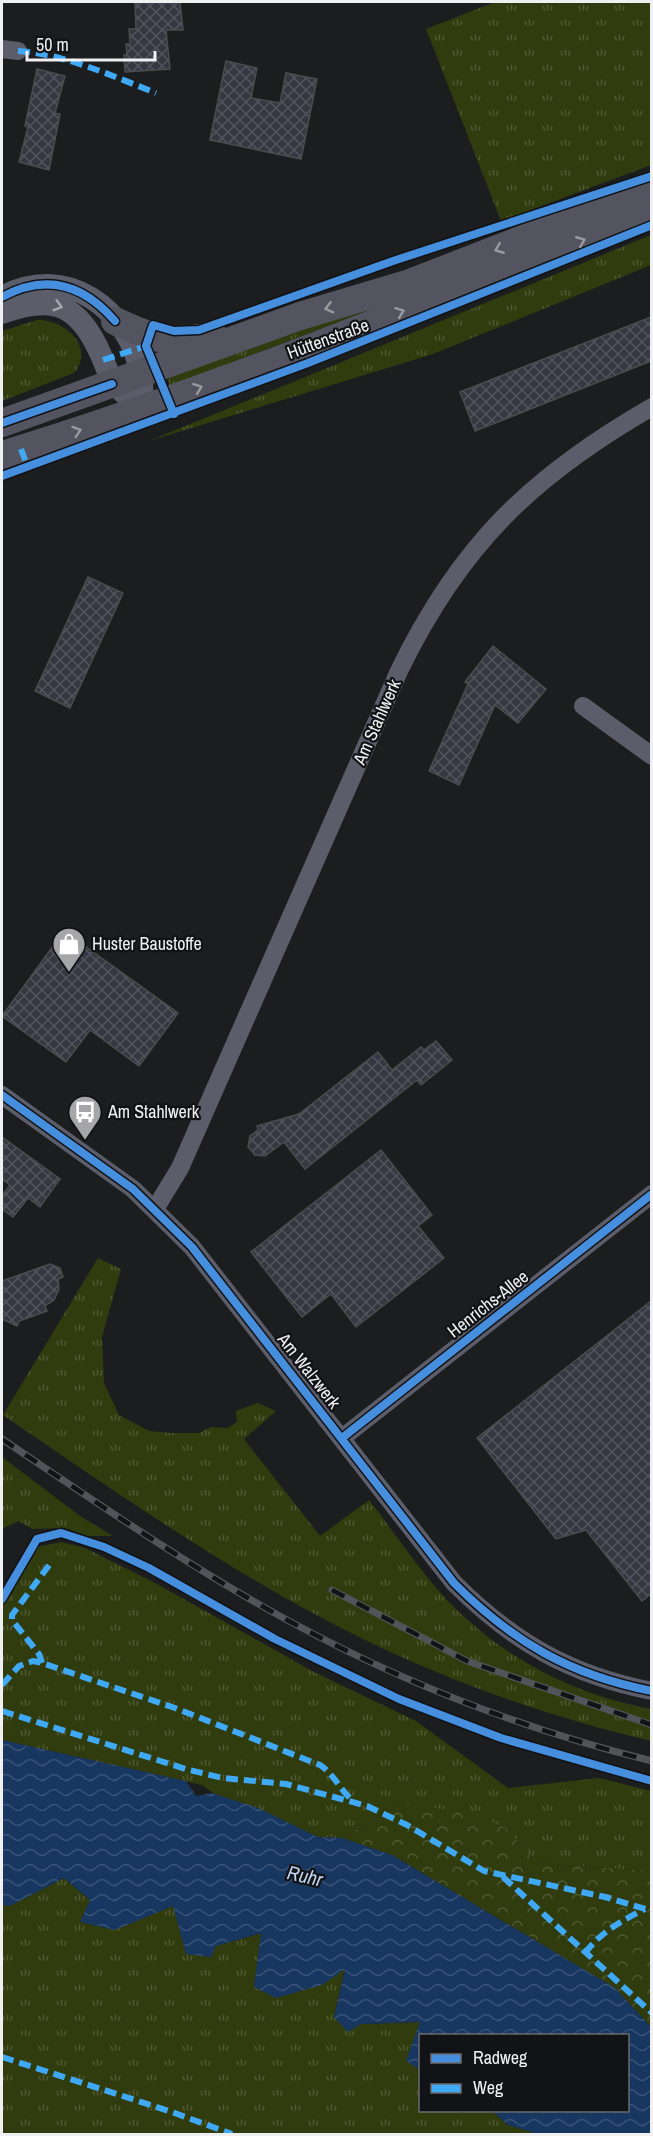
<svg xmlns="http://www.w3.org/2000/svg" width="653" height="2136" font-family="'Archivo Narrow',sans-serif">
<defs>
<pattern id="grass-tufts" width="24" height="20" patternUnits="userSpaceOnUse" patternTransform="scale(1.5)"><rect width="24" height="20" fill="#313c0e"/><path d="M3 7l-1-3M5 7V3M7 7l1-3M15 17l-1-3M17 17v-4M19 17l1-3" fill="none" stroke="#4f5832"/></pattern>
<pattern id="park-crowns" width="20" height="18" patternUnits="userSpaceOnUse" patternTransform="scale(1.5)"><rect width="20" height="18" fill="#313c0e"/><path d="M2 6a3 3 0 1 1 6 0M12 15a3 3 0 1 1 6 0" fill="none" stroke="#4f5832"/></pattern>
<pattern id="water-waves" width="16" height="10" patternUnits="userSpaceOnUse" patternTransform="scale(1.5)"><rect width="16" height="10" fill="#173660"/><path d="M0 5q4-4 8 0t8 0" fill="none" stroke="#395377"/></pattern>
<pattern id="building-cross-hatch" width="8" height="8" patternUnits="userSpaceOnUse" patternTransform="scale(1.5)"><rect width="8" height="8" fill="#363741"/><path d="M0 0l8 8M0 8l8-8" fill="none" stroke="#53545d"/></pattern>
</defs>
<rect width="100%" height="100%" fill="#1c1d1e"/>
<!-- grass -->
<g fill="url(#grass-tufts)">
<path d="M495,2H651V165L501,221L426,29Z"/>
<path d="M651,203L170,386L166,374Z"/>
<path d="M651,235V265L433,354L149,441Z"/>
<path d="M37,320C64,319 96,347 74,373L2,401V331Z"/>
<path d="M98,1258L121,1269L102,1337L104,1383L119,1415L149,1431L172,1433H199L211,1427L228,1428L237,1422L236,1411L257,1403L276,1411L244,1439L320,1536L369,1500C394,1532 418,1568 445,1598C502,1658 572,1694 651,1709V1741C553,1718 456,1684 365,1640C238,1578 120,1495 3,1415Z"/>
<path d="M2,1457L80,1516L113,1536H87L65,1528L32,1529L19,1521L2,1529Z"/>
<path d="M61,1542L85,1548L157,1584L314,1672L416,1721L508,1788L599,1778L651,1791V1871L535,1863L507,1829L403,1803L342,1838L318,1837L213,1793L202,1785L2,1740V1593L37,1547Z"/>
<path d="M64,1878L90,1900L80,1922L115,1930L173,1905L216,1946L262,1933L254,1987L345,1968L334,2017L361,2024L421,2022L418,2069L420,2070V2110L492,2111L508,2125L538,2134H2V1905L10,1906Z"/>
</g>
<!-- park -->
<path fill="url(#park-crowns)" d="M403,1803L475,1814L507,1829L535,1863L651,1871V2027L615,1988L392,1855L342,1838Z"/>
<!-- water -->
<path fill="url(#water-waves)" d="M2,1740L186,1781L196,1796L212,1793L258,1808L318,1837L342,1838L392,1855L615,1988L651,2027V2134H538L508,2125L492,2111L628,2110V2036H420V2070L406,2061L420,2022L361,2024L348,2032L334,2017L345,1969L322,1985L276,1998L254,1987L261,1933L216,1946L211,1957L186,1954L173,1906L115,1930L80,1922L90,1900L64,1878L10,1906L2,1905Z"/>
<!-- building -->
<g fill="url(#building-cross-hatch)" stroke="#4c4c4e" stroke-width="1.5">
<path d="M135,2H180L183,30H166L170,69L125,72L124,55H127L126,44H130L129,29H136Z"/>
<path d="M226,61L257,68L251,98L280,103L286,73L317,79L301,159L210,140Z"/>
<path d="M37,69L65,76L55,113L60,114L49,170L19,162L28,127L25,126Z"/>
<path d="M651,317V361L475,431L460,392Z"/>
<path d="M88,577L123,593L70,708L35,691Z"/>
<path d="M493,646L546,689L518,723L495,705L459,785L429,771L468,684L465,682Z"/>
<path d="M64,931L178,1013L139,1066L90,1030L66,1062L2,1016Z"/>
<path d="M436,1041L452,1060L421,1085L417,1080L305,1169L284,1142L265,1156L255,1155L248,1147L250,1136L258,1130L257,1126L299,1114L378,1052L392,1070L421,1047L424,1050Z"/>
<path d="M2,1137L60,1179L40,1207L28,1198L13,1217L2,1209V1196L10,1185L2,1179Z"/>
<path d="M381,1150L432,1215L418,1226L444,1258L356,1327L331,1294L302,1317L251,1252Z"/>
<path d="M50,1264L60,1268L63,1277L58,1279L59,1289L54,1300L45,1306L47,1311L19,1321L17,1326L2,1319V1281Z"/>
<path d="M651,1301V1594L642,1601L586,1530L556,1539L477,1438Z"/>
</g>
<g fill="none" stroke-linecap="round" stroke-linejoin="round">
<!-- minor -->
<g stroke="#5c5d6a" stroke-width="18">
<path d="M2,49L18,51"/>
<path d="M583,706L652,756"/>
<path d="M2,1095L133,1189L192,1247L454,1583C513,1642 570,1675 652,1691"/>
<path d="M155,1209L180,1168L399,671C460,545 532,476 652,407"/>
<path d="M342,1438L652,1194"/>
</g>
<!-- tertiary -->
<g stroke="#5c5d6a" stroke-width="22">
<path d="M2,297C65,262 130,308 141,376C143,386 142,397 143,408"/>
<path d="M2,313C53,294 79,304 101,355C108,371 111,383 125,394"/>
</g>
<!-- primary -->
<g stroke="#53545f" stroke-width="28">
<path d="M115,321C153,339 171,345 213,335"/>
<path d="M2,423L300,316L407,284L652,189"/>
<path d="M2,455C222,388 437,298 652,213"/>
</g>
<!-- rail casing -->
<g stroke="#53545a" stroke-width="7">
<g id="rail">
<path d="M2,1439C96,1502 189,1567 289,1621C403,1683 525,1730 652,1761"/>
<path d="M332,1590L467,1661L652,1725"/>
</g>
</g>
<!-- rail -->
<use href="#rail" stroke="#121316" stroke-width="4.5" stroke-dasharray="14" stroke-linecap="butt"/>
<!-- quiet -->
<g stroke="#3fa9f5" stroke-width="6" stroke-dasharray="12 6" stroke-linecap="butt">
<path d="M18,51C65,54 112,76 156,93"/>
<path d="M103,360L146,346"/>
<path d="M21,449L28,468"/>
<path d="M42,1663L39,1654L12,1620V1615L50,1564"/>
<path d="M2,1685L19,1666L33,1661L42,1663L175,1708L320,1765C334,1774 340,1790 353,1801"/>
<path d="M2,1711L189,1770L223,1778L286,1784L367,1806L407,1825L484,1871L605,1897L652,1911"/>
<path d="M503,1877L652,2013"/>
<path d="M585,1953C601,1932 621,1921 645,1909"/>
<path d="M2,2057L169,2111L232,2134"/>
</g>
<!-- cycleway casing -->
<g stroke="#121316" stroke-width="11">
<g id="cycleway">
<path d="M2,297C46,273 83,284 115,321"/>
<path d="M174,414L146,346L153,325L174,331L199,330L393,261L652,176"/>
<path d="M2,423L112,384"/>
<path d="M2,476L308,363L652,225"/>
<path d="M2,1095L133,1189L192,1247L454,1583C513,1642 570,1675 652,1691"/>
<path d="M342,1438L652,1194"/>
<path d="M2,1599L37,1539L61,1533L104,1547L149,1568L275,1639L399,1699L501,1738L652,1781"/>
</g>
</g>
<!-- cycleway -->
<use href="#cycleway" stroke="#468fdf" stroke-width="8"/>
</g>
<!-- one-way arrows -->
<defs><path id="oneway-chevron" d="M-2-3.5L2.5 0L-2 3.5" fill="none" stroke-width="1.6" stroke-linecap="round" stroke-linejoin="round" transform="scale(1.5)"/></defs>
<g stroke="#9a9aa1">
<use href="#oneway-chevron" transform="translate(581 241) rotate(-22)"/>
<use href="#oneway-chevron" transform="translate(499 249) rotate(158)"/>
<use href="#oneway-chevron" transform="translate(329 308) rotate(165)"/>
<use href="#oneway-chevron" transform="translate(400 312) rotate(-21)"/>
<use href="#oneway-chevron" transform="translate(198 388) rotate(-20)"/>
<use href="#oneway-chevron" transform="translate(77 431) rotate(-18)"/>
</g>
<use stroke="#a6a6ae" href="#oneway-chevron" transform="translate(58 306) rotate(16)"/>
<!-- icons -->
<defs>
<g id="shop-pin" transform="scale(1.725)"><path d="M0 17L-7.5 6A9.5 9.5 0 1 1 7.5 6Z" fill="#a6a6a8" stroke="#121316"/><path d="M-5-2.5h2.3a2.7 3.5 0 0 1 5.4 0H5L5.5 6h-11ZM-1.5-2.5h3a1.5 2.3 0 0 0-3 0Z" fill="#fff"/></g>
<g id="bus-pin" transform="scale(1.725)"><path d="M0 17L-7.5 6A9.5 9.5 0 1 1 7.5 6Z" fill="#a6a6a8" stroke="#121316"/><path d="M-5-6H5V4H4V6H2V4H-2V6H-4V4H-5ZM-3.5-4V0h7V-4ZM-3.5 1.2v1.5H-2V1.2ZM2 1.2v1.5H3.5V1.2Z" fill="#fff"/></g>
</defs>
<g fill-rule="evenodd">
<use href="#shop-pin" x="69" y="944"/>
<use href="#bus-pin" x="85" y="1112"/>
</g>
<g text-anchor="middle" stroke-width="4.5" stroke-linejoin="round" paint-order="stroke">
<!-- street labels -->
<g font-size="18" fill="#f0f0f2" stroke="#121316">
<text transform="translate(328 339) rotate(-20)" y="6">Hüttenstraße</text>
<text transform="translate(377 722) rotate(-66)" y="6">Am Stahlwerk</text>
<text transform="translate(488 1304) rotate(-38)" y="6">Henrichs-Allee</text>
<text transform="translate(309 1371) rotate(52)" y="6">Am Walzwerk</text>
</g>
<!-- poi labels -->
<g font-size="18" fill="#f0f0f2" stroke="#121316" text-anchor="start">
<text x="92" y="950">Huster Baustoffe</text>
<text x="108" y="1118">Am Stahlwerk</text>
</g>
<!-- water labels -->
<g font-size="20" font-style="italic" fill="#bdd3f0" stroke="#121316">
<text transform="translate(305 1876) rotate(13)" y="7">Ruhr</text>
</g>
</g>
<!-- border -->
<rect width="653" height="2136" fill="none" stroke="#f0f0f2" stroke-width="6"/>
<!-- legend -->
<rect x="419" y="2034" width="210" height="78" fill="#121316" stroke="#6b6b6e" stroke-width="1.5"/>
<rect x="431" y="2054" width="30" height="9" fill="#468fdf" stroke="#6b6b6e" stroke-width="1.5"/>
<text x="473" y="2064" font-size="18" fill="#f0f0f2">Radweg</text>
<rect x="431" y="2084" width="30" height="9" fill="#3fa9f5" stroke="#6b6b6e" stroke-width="1.5"/>
<text x="473" y="2094" font-size="18" fill="#f0f0f2">Weg</text>
<!-- scale -->
<path d="M27 51v9h128v-9" fill="none" stroke="#f0f0f2" stroke-width="3"/>
<text x="36" y="51" font-size="18" fill="#f0f0f2" stroke="#121316" stroke-width="4.5" paint-order="stroke">50 m</text>
</svg>
